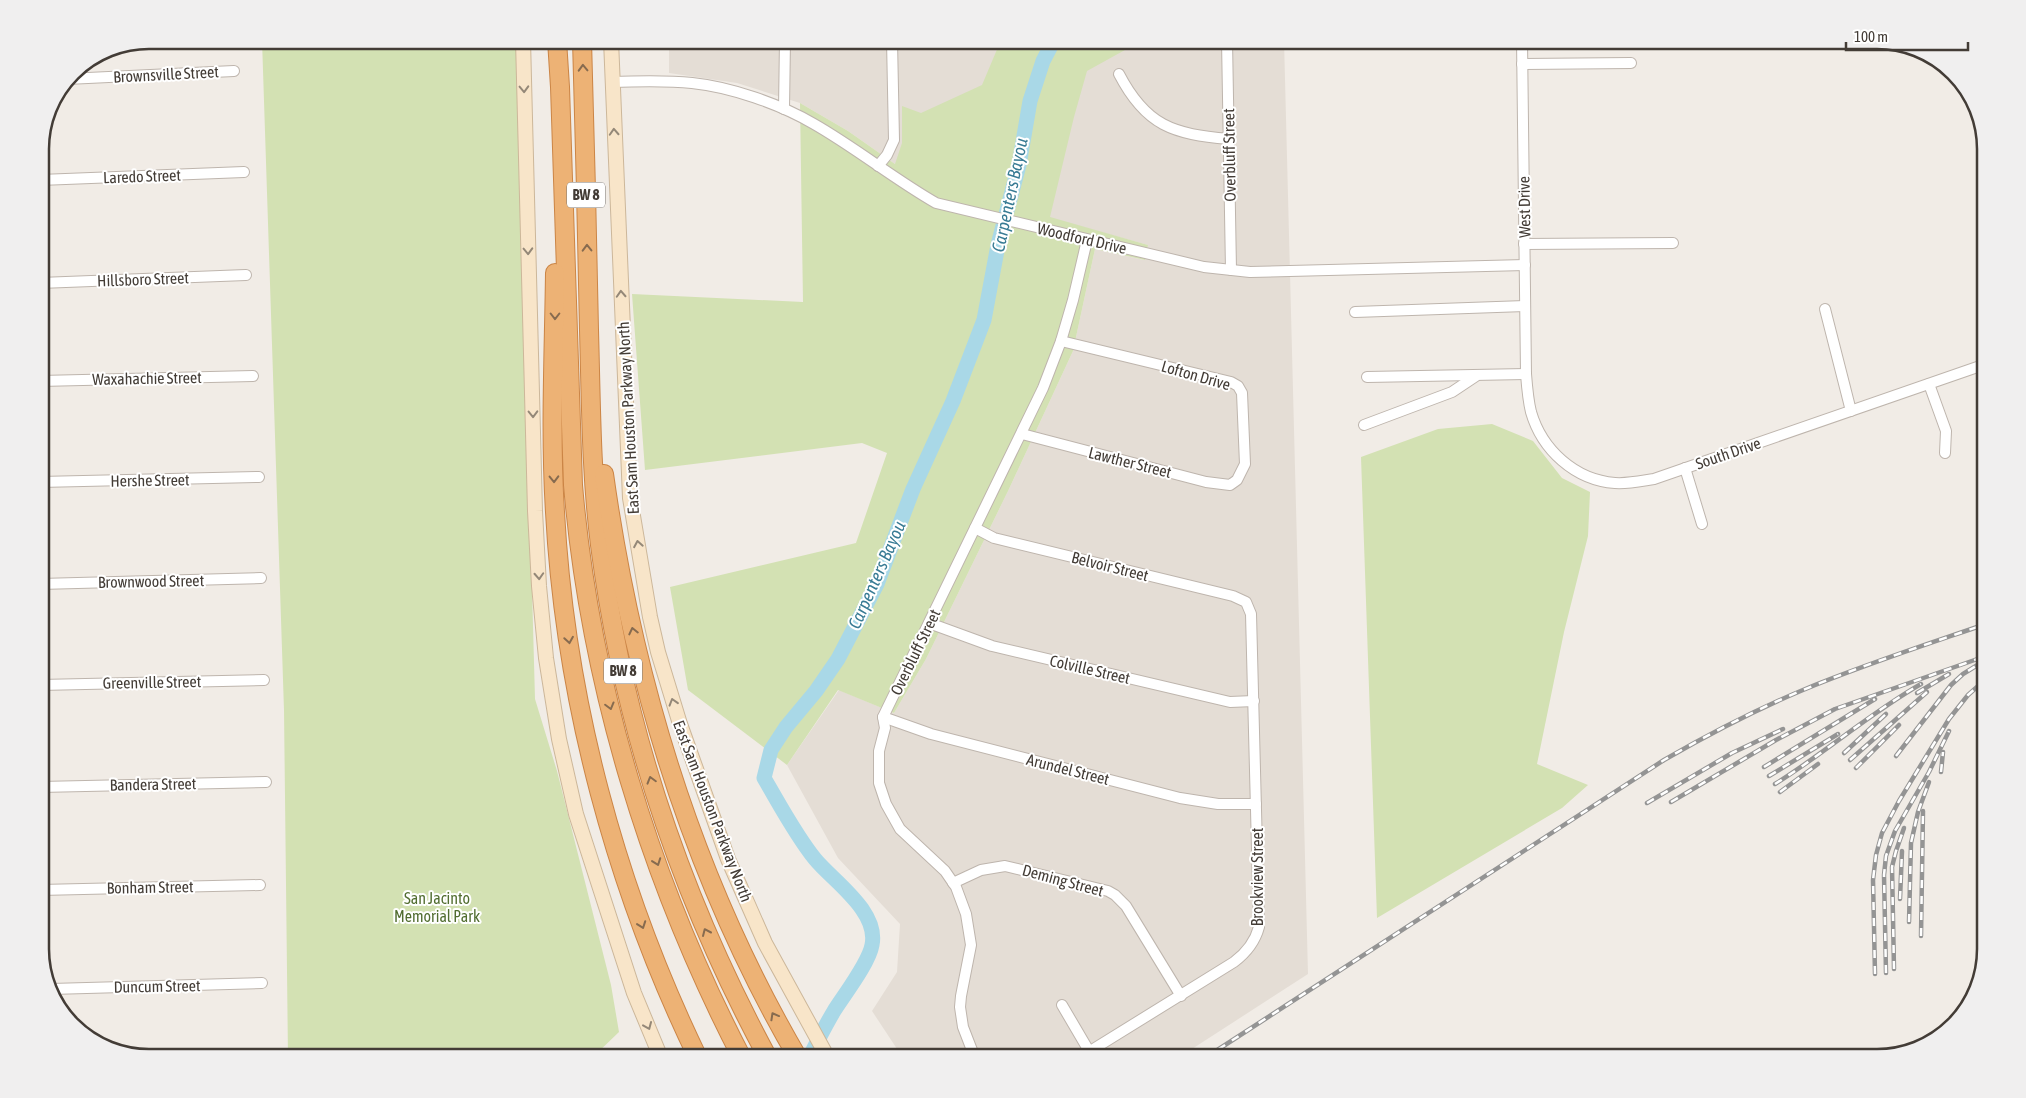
<svg xmlns="http://www.w3.org/2000/svg" width="2026" height="1098" font-family="'Asap Condensed',sans-serif">
<rect width="100%" height="100%" fill="#f1ece6"/>
<!-- residential -->
<path fill="#e4ddd5" d="M669,40H1284L1308,974L1178,1058H903L872,1011L897,972L900,924L838,858L787,765L839,690L894,713L926,659L1009,489L1073,351L1095,249L1144,260L1148,245L1050,218L895,164L848,131L800,103L737,83L669,73Z"/>
<!-- green -->
<g fill="#d3e1b3">
<path d="M262,40H517L535,699L557,771L611,985L619,1032L592,1058H288L284,710Z"/>
<path d="M1001,40H1143L1087,71L1074,117L1050,217L1148,245L1145,260L1095,249L1073,351L1009,489L926,659L894,713L838,690L787,765L688,690L670,587L856,543L887,453L862,443L645,470L632,294L803,302L800,103L848,131L895,164L902,143V106L921,113L982,85Z"/>
<path d="M1492,424L1533,441L1562,478L1590,492L1588,536L1564,632L1537,764L1588,785L1562,808L1377,918L1361,457L1438,429Z"/>
</g>
<g fill="none" stroke-linecap="round" stroke-linejoin="round">
<!-- river -->
<path stroke="#a9d8e7" stroke-width="15" d="M809,1058C817,1042 825,1026 834,1011C844,995 869,963 872,945C879,911 833,881 815,859C795,834 780,805 764,778L771,750L786,727L816,691L838,659L877,584L913,489L953,401L984,320L998,245L1019,165L1030,101L1043,61L1054,40"/>
<!-- minor casing -->
<g stroke="#beb5ad" stroke-width="12">
<g id="minor">
<path d="M1227,40L1231,270"/>
<path d="M1522,40L1526,374C1527,387 1528,400 1531,412C1542,450 1575,480 1615,483C1628,484 1641,481 1654,479L1986,364"/>
<path d="M1522,64L1631,63"/>
<path d="M1119,74C1146,126 1173,134 1229,139"/>
<path d="M67,79L234,71"/>
<path d="M611,82C638,81 665,80 692,83C731,87 780,104 814,124C856,148 894,179 936,203L1204,267L1250,272L1525,265"/>
<path d="M784,109L785,40"/>
<path d="M878,166L887,155L894,140L892,40"/>
<path d="M40,180L244,172"/>
<path d="M1524,244L1673,243"/>
<path d="M40,283L246,275"/>
<path d="M1982,307L1986,333"/>
<path d="M1825,309L1851,411"/>
<path d="M1355,312L1525,306"/>
<path d="M1367,377L1526,374"/>
<path d="M40,381L253,376"/>
<path d="M1929,384L1946,431L1945,453"/>
<path d="M1364,425L1452,392L1476,376"/>
<path d="M1022,434L1206,482L1230,485L1237,480L1245,464L1242,393L1238,386L1231,382L1061,341"/>
<path d="M1685,468L1702,524"/>
<path d="M40,482L259,477"/>
<path d="M975,528L994,538L1233,596L1246,602L1251,614L1259,927C1255,942 1246,953 1234,962L1079,1058"/>
<path d="M40,584L261,578"/>
<path d="M929,623L992,646L1230,702L1254,701"/>
<path d="M40,685L264,680"/>
<path d="M883,717L931,734L1180,798L1218,804H1256"/>
<path d="M40,787L266,782"/>
<path d="M953,883L981,870L1005,866L1108,891L1115,895L1126,906L1181,996"/>
<path d="M40,890L260,885"/>
<path d="M51,989L262,983"/>
<path d="M1062,1005L1089,1051"/>
<path d="M975,1058L963,1027L960,1007L961,996L971,945L966,914L956,887L945,871L900,829L886,804L879,783V751L885,728L883,717L1043,388L1061,341L1073,300L1087,240"/>
</g>
</g>
<!-- secondary casing -->
<g stroke="#ccb79a" stroke-width="16">
<g id="secondary">
<path d="M523,40L535,511L539,586L546,658L559,739L576,814L634,993L661,1058"/>
<path d="M611,40L630,498L650,617L658,652L680,724L728,859L765,943L828,1058"/>
</g>
</g>
<!-- motorway casing -->
<g stroke="#cb8546" stroke-width="20">
<g id="motorway">
<path d="M557,40L560,87L573,485C590,684 650,881 742,1058"/>
<path d="M582,40C585,137 587,233 589,330C591,401 591,474 600,545C623,725 682,899 768,1058"/>
<path d="M555,273C554,352 550,433 555,512C565,700 616,889 698,1058"/>
<path d="M604,474C633,681 692,877 798,1058"/>
</g>
</g>
<!-- minor -->
<use href="#minor" stroke="#fff" stroke-width="10"/>
<!-- secondary -->
<use href="#secondary" stroke="#f8e5c9" stroke-width="14"/>
<!-- motorway -->
<use href="#motorway" stroke="#edb275" stroke-width="18"/>
<!-- rail casing -->
<g stroke="#949494" stroke-width="4.5">
<g id="rail">
<path d="M1917,693L1949,674"/>
<path d="M1844,753L1886,714"/>
<path d="M1896,756L1951,685L1963,674L1984,661"/>
<path d="M1850,760L1927,692"/>
<path d="M1764,767L1875,699"/>
<path d="M1856,768L1899,725"/>
<path d="M1941,772L1943,752"/>
<path d="M1769,776L1838,734"/>
<path d="M1980,782L1986,755"/>
<path d="M1775,784C1825,753 1870,713 1921,684"/>
<path d="M1780,792L1818,764"/>
<path d="M1671,802L1776,740L1835,709L1986,656"/>
<path d="M1647,803L1732,753L1783,729"/>
<path d="M1900,899L1902,851"/>
<path d="M1909,922L1911,843L1918,812L1929,782"/>
<path d="M1921,936L1923,811"/>
<path d="M1894,969L1892,867L1896,851L1904,828"/>
<path d="M1886,973L1884,875L1886,856L1895,831L1929,772L1949,731"/>
<path d="M1875,974L1873,880L1876,855L1882,833L1899,801L1949,719L1968,695L1986,679"/>
<path d="M1205,1058L1664,760C1709,734 1755,710 1803,690C1863,665 1925,645 1986,624"/>
</g>
</g>
<!-- rail -->
<use href="#rail" stroke="#fff" stroke-width="2.5" stroke-dasharray="8" stroke-linecap="butt"/>
</g>
<!-- one-way arrows -->
<defs><path id="oneway-chevron" d="M-2-3.5L2.5 0L-2 3.5" fill="none" stroke-width="1.6" stroke-linecap="round" stroke-linejoin="round" transform="scale(1.25)"/></defs>
<g stroke="#876b4f">
<use href="#oneway-chevron" transform="translate(583 68) rotate(-92)"/>
<use href="#oneway-chevron" transform="translate(587 248) rotate(-91)"/>
<use href="#oneway-chevron" transform="translate(555 316) rotate(90)"/>
<use href="#oneway-chevron" transform="translate(554 479) rotate(89)"/>
<use href="#oneway-chevron" transform="translate(633 631) rotate(-103)"/>
<use href="#oneway-chevron" transform="translate(569 640) rotate(81)"/>
<use href="#oneway-chevron" transform="translate(610 706) rotate(75)"/>
<use href="#oneway-chevron" transform="translate(651 780) rotate(-106)"/>
<use href="#oneway-chevron" transform="translate(657 862) rotate(70)"/>
<use href="#oneway-chevron" transform="translate(642 925) rotate(70)"/>
<use href="#oneway-chevron" transform="translate(706 932) rotate(-114)"/>
<use href="#oneway-chevron" transform="translate(774 1016) rotate(-119)"/>
</g>
<g stroke="#948878">
<use href="#oneway-chevron" transform="translate(524 89) rotate(88)"/>
<use href="#oneway-chevron" transform="translate(614 132) rotate(-93)"/>
<use href="#oneway-chevron" transform="translate(528 251) rotate(88)"/>
<use href="#oneway-chevron" transform="translate(621 294) rotate(-93)"/>
<use href="#oneway-chevron" transform="translate(533 414) rotate(89)"/>
<use href="#oneway-chevron" transform="translate(638 544) rotate(-100)"/>
<use href="#oneway-chevron" transform="translate(539 576) rotate(87)"/>
<use href="#oneway-chevron" transform="translate(673 702) rotate(-107)"/>
<use href="#oneway-chevron" transform="translate(648 1026) rotate(67)"/>
</g>
<g text-anchor="middle" stroke-width="4" stroke-linejoin="round" paint-order="stroke">
<!-- shield labels -->
<g fill="#fff" stroke="#7b7672" stroke-width="1">
<rect x="567" y="182.5" width="38" height="25" rx="4"/>
<rect x="604" y="658.5" width="38" height="25" rx="4"/>
</g>
<g font-size="15" font-weight="bold" fill="#433c36">
<text x="586" y="200">BW 8</text>
<text x="623" y="676">BW 8</text>
</g>
<!-- street labels -->
<g font-size="16" fill="#433c36" stroke="#fff">
<text transform="translate(166 74) rotate(-3)" y="6">Brownsville Street</text>
<text transform="translate(1229 155) rotate(-91)" y="6">Overbluff Street</text>
<text transform="translate(142 176) rotate(-2)" y="6">Laredo Street</text>
<text transform="translate(1524 207) rotate(-91)" y="6">West Drive</text>
<text transform="translate(1082 238) rotate(13)" y="6">Woodford Drive</text>
<text transform="translate(143 279) rotate(-2)" y="6">Hillsboro Street</text>
<text transform="translate(1196 375) rotate(16)" y="6">Lofton Drive</text>
<text transform="translate(147 378) rotate(-1)" y="6">Waxahachie Street</text>
<text transform="translate(628 418) rotate(-93)" y="6">East Sam Houston Parkway North</text>
<text transform="translate(1728 453) rotate(-19)" y="6">South Drive</text>
<text transform="translate(1130 462) rotate(14)" y="6">Lawther Street</text>
<text transform="translate(150 480) rotate(-1)" y="6">Hershe Street</text>
<text transform="translate(1110 566) rotate(14)" y="6">Belvoir Street</text>
<text transform="translate(151 581) rotate(-1)" y="6">Brownwood Street</text>
<text transform="translate(915 652) rotate(-64)" y="6">Overbluff Street</text>
<text transform="translate(1090 669) rotate(13)" y="6">Colville Street</text>
<text transform="translate(152 682) rotate(-1)" y="6">Greenville Street</text>
<text transform="translate(1068 769) rotate(14)" y="6">Arundel Street</text>
<text transform="translate(153 784) rotate(-1)" y="6">Bandera Street</text>
<text transform="translate(713 811) rotate(69)" y="6">East Sam Houston Parkway North</text>
<text transform="translate(1257 877) rotate(-90)" y="6">Brookview Street</text>
<text transform="translate(1063 880) rotate(15)" y="6">Deming Street</text>
<text transform="translate(150 887) rotate(-1)" y="6">Bonham Street</text>
<text transform="translate(157 986) rotate(-1)" y="6">Duncum Street</text>
</g>
<!-- park labels -->
<g font-size="16" fill="#516d30" stroke="#fff">
<text x="437" y="904">San Jacinto<tspan x="437" dy="18">Memorial Park</tspan></text>
</g>
<!-- water labels -->
<g font-size="18" font-style="italic" fill="#387b94" stroke="#fff">
<text transform="translate(1010 195) rotate(-78)" y="6">Carpenters Bayou</text>
<text transform="translate(877 575) rotate(-66)" y="6">Carpenters Bayou</text>
</g>
</g>
<!-- crop -->
<path d="M0 0H2026V1098H0ZM149 49H1877A100 100 0 0 1 1977 149V949A100 100 0 0 1 1877 1049H149A100 100 0 0 1 49 949V149A100 100 0 0 1 149 49Z" fill="#f0efef" fill-rule="evenodd"/>
<path fill="none" stroke="#433c36" stroke-width="2.5" d="M149 49H1877A100 100 0 0 1 1977 149V949A100 100 0 0 1 1877 1049H149A100 100 0 0 1 49 949V149A100 100 0 0 1 149 49Z"/>
<!-- scale -->
<path d="M1846 42v8h122v-8" fill="none" stroke="#433c36" stroke-width="2.5"/>
<text x="1854" y="42" font-size="15" fill="#433c36" stroke="#ffffff" stroke-width="4" paint-order="stroke">100 m</text>
</svg>
